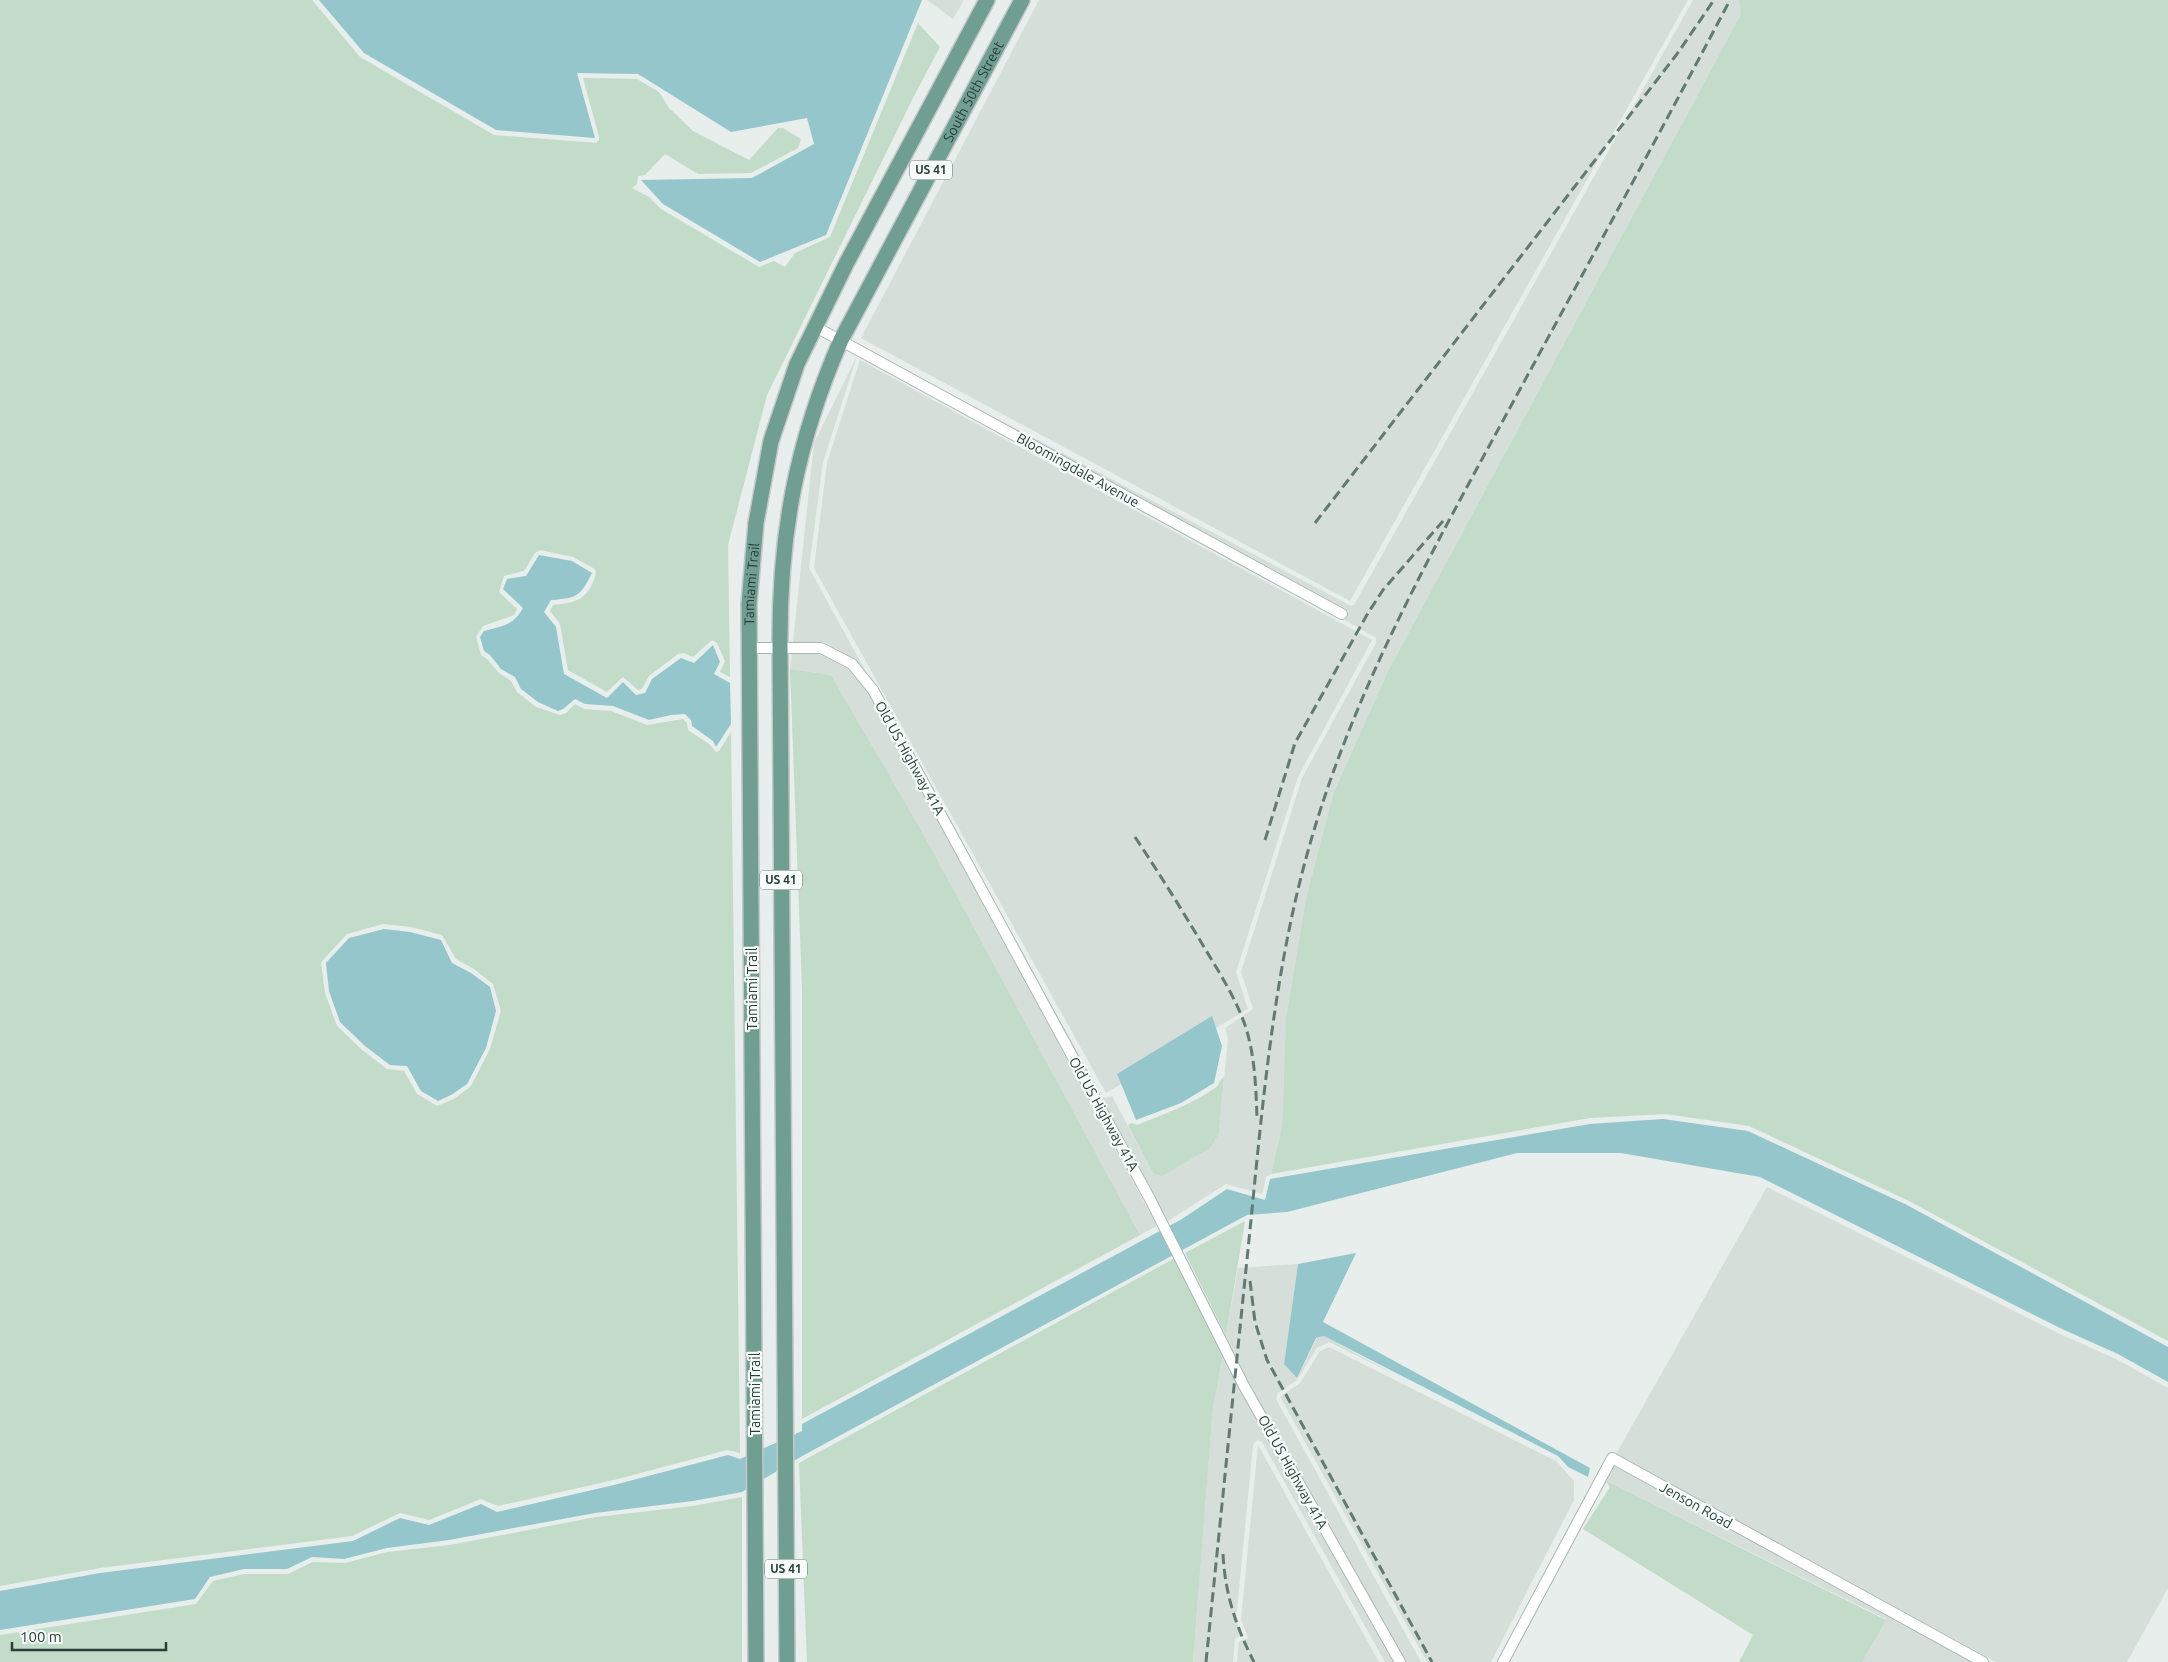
<svg xmlns="http://www.w3.org/2000/svg" width="2168" height="1662" font-family="Ubuntu,sans-serif">
<rect width="100%" height="100%" fill="#e7eeeb"/>
<!-- built -->
<g fill="#d5ded9">
<path d="M927,0H964L953,19Z"/>
<path d="M1039,0H1688L1350,601L861,338Z"/>
<path d="M1693,0H1739L1741,14L1388,671L1333,794L1306,900L1286,1017L1282,1127L1271,1174L1266,1177L1262,1194L1226,1184L1168,1221L1029,965L1102,1096L1106,1098L1112,1096L1153,1173L1219,1133L1228,1038L1225,1028L1253,1009L1241,972L1302,778L1376,643V638L1345,620L1349,611L953,395L1351,606L1354,605Z"/>
<path d="M857,356L823,462L809,568L866,672L856,660L824,642H793L814,443Z"/>
<path d="M860,360L1372,640L1298,777L1236,972L1248,1009L1106,1093L814,568L827,463Z"/>
<path d="M792,653L819,654L848,669L869,694L1157,1226L1140,1235L924,835L831,675L790,669Z"/>
<path d="M1767,1187L2060,1334L2116,1359L2168,1388V1588L2127,1662H1996L1616,1454Z"/>
<path d="M1298,1264L1284,1364L1297,1378L1317,1338L1324,1336L1396,1375L1329,1342L1317,1348L1297,1380L1278,1393L1276,1399L1421,1662H1406L1249,1383L1226,1336L1238,1268Z"/>
<path d="M1329,1347L1556,1461L1574,1481V1500L1491,1662H1427L1280,1397L1300,1383L1320,1351Z"/>
<path d="M1223,1355L1242,1394L1393,1662H1385L1262,1442L1257,1440L1253,1445L1236,1620L1241,1635L1235,1639L1233,1662H1193L1213,1407Z"/>
<path d="M1258,1445L1312,1542L1379,1662H1237L1239,1641L1248,1638L1241,1620Z"/>
<path d="M1614,1466L1971,1662H1862L1886,1619L1606,1481Z"/>
</g>
<!-- green -->
<g fill="#c2dcc9" fill-rule="evenodd">
<path d="M0,0H312L360,57L494,135L596,143L599,140V137L583,78L637,79L659,92L669,108L693,131L749,160L778,128H783L801,139L798,148L751,173L698,174L665,154L645,175L638,176L637,184L632,188L649,197L661,209L759,267L774,261L785,267L795,253L830,237L918,23L940,47L913,98L767,395L728,545L730,677L720,672L725,661L717,643L712,640L693,657L683,653L678,654L649,676L642,689L638,690L623,677L607,692L568,670L560,624L550,611L553,605C578,603 590,598 596,572L595,569L573,557L540,550L535,553L524,571L504,576L499,592L517,609L514,615L483,626L476,637L481,655L487,659L499,673L511,681L517,692L536,707L560,715L566,713L575,704L584,709L611,711L647,725L683,719L687,723L688,730L709,744L716,752L719,751L731,732L740,1453L727,1450L614,1480L498,1506L481,1499L429,1520L400,1513L352,1536L100,1568L0,1586ZM383,924L411,927L442,935L456,959L474,969L493,984L501,1011L490,1049L471,1086L454,1099L437,1106L417,1094L404,1071L387,1069L362,1050L337,1026L325,993L321,963L323,960L347,934Z"/>
<path d="M1739,0H2168V1341L1909,1201L1749,1126L1665,1114L1590,1118L1271,1174L1282,1127L1286,1017L1306,899L1333,794L1388,671L1741,14Z"/>
<path d="M790,669L831,675L924,835L1140,1235L802,1419V989Z"/>
<path d="M1224,1077L1219,1133L1210,1148L1162,1176L1153,1173L1128,1125L1132,1123L1137,1125C1164,1114 1191,1105 1215,1088C1220,1085 1219,1080 1224,1077Z"/>
<path d="M1245,1221L1226,1336L1185,1253Z"/>
<path d="M1175,1258L1223,1355L1213,1407L1193,1662H807L799,1463Z"/>
<path d="M1606,1481L1886,1620L1862,1662H1739L1753,1635L1583,1529L1610,1487Z"/>
<path d="M742,1497V1662H0V1635L196,1604L213,1581L244,1574H288L313,1562L345,1563L387,1552L450,1545L596,1517L693,1506Z"/>
</g>
<!-- water -->
<g fill="#95c6cc">
<path d="M319,0H922L826,235L760,262L663,204L641,180L752,178L814,144L807,118L731,132L638,74L577,73L595,138L496,130L364,53Z"/>
<path d="M539,555L572,561L592,573C580,597 577,598 551,600L544,612L556,627L564,674L607,698L623,682L636,695L645,693L652,679L681,658L694,663L713,645L720,662L714,674L730,683L731,724L716,747L713,741L692,726L691,720L685,714L671,715L649,720L613,706L585,704L575,699L563,709L558,711L538,702L521,689L515,677L501,669L490,655L484,651L480,637L484,631C502,626 513,626 523,608L503,589L507,579L526,576Z"/>
<path d="M384,929L410,932L441,940L452,963L471,973L490,987L496,1011L486,1048L467,1084L451,1095L438,1101L421,1091L407,1066L390,1065L365,1046L340,1022L329,991L326,963L349,938Z"/>
<path d="M1212,1016L1222,1046L1214,1083L1181,1103L1136,1120L1117,1074Z"/>
<path d="M1663,1119L1748,1131L1907,1205L2168,1347V1382L2118,1354L2062,1329L1760,1177L1621,1153H1517L1287,1212L1247,1215L804,1455L742,1492L693,1501L595,1513L449,1540L387,1548L344,1559L312,1557L287,1569H244L210,1577L195,1599L0,1630V1591L100,1573L353,1541L400,1518L429,1525L481,1504L497,1512L614,1485L728,1455L740,1459L802,1431V1424L1182,1219L1227,1189L1265,1200L1270,1179L1590,1124Z"/>
<path d="M1356,1253L1323,1322L1590,1468L1588,1477L1568,1467L1558,1456L1324,1336L1316,1338L1297,1378L1284,1364L1298,1264Z"/>
</g>
<g fill="none" stroke-linecap="round" stroke-linejoin="round">
<!-- street casing -->
<g stroke="#aab6b2" stroke-width="12">
<g id="street">
<path d="M814,326L1342,614"/>
<path d="M750,648H821L852,664L873,690L1151,1201L1244,1386L1400,1662"/>
<path d="M1503,1662L1612,1458L1983,1662"/>
</g>
</g>
<!-- primary casing -->
<g stroke="#c3c9c7" stroke-width="18">
<g id="primary">
<path id="s1" d="M756,1662L749,604L756,523L771,441L797,364L846,264L987,0"/>
<path id="s2" d="M787,1662L780,647C779,535 796,443 841,340L1022,0"/>
</g>
</g>
<!-- street -->
<use href="#street" stroke="#fff" stroke-width="10"/>
<!-- primary -->
<use href="#primary" stroke="#709f91" stroke-width="15"/>
<!-- rail -->
<g stroke="#627a73" stroke-width="3" stroke-dasharray="10 5" stroke-linecap="butt">
<path d="M1315,523L1677,54L1714,0"/>
<path d="M1135,837C1159,873 1182,910 1204,947C1219,972 1235,997 1245,1025C1255,1055 1256,1088 1257,1119"/>
<path d="M1265,840L1295,743L1368,613L1383,590L1443,521"/>
<path d="M1250,1281L1255,1322L1267,1360L1432,1662"/>
<path d="M1223,1554C1225,1594 1236,1627 1254,1662"/>
<path d="M1206,1662C1221,1514 1236,1367 1251,1220C1263,1098 1275,968 1308,851C1351,696 1430,555 1506,415C1581,277 1657,139 1730,0"/>
</g>
</g>
<g text-anchor="middle" stroke-width="4.5" stroke-linejoin="round" paint-order="stroke">
<!-- shield labels -->
<g fill="#f7fbf9" stroke="#657772" stroke-width="1">
<rect x="910" y="160.5" width="42" height="19" rx="4"/>
<rect x="760" y="870.5" width="42" height="19" rx="4"/>
<rect x="765" y="1559.5" width="42" height="19" rx="4"/>
</g>
<g font-size="12" font-weight="bold" fill="#273f38">
<text x="931" y="174">US 41</text>
<text x="781" y="884">US 41</text>
<text x="786" y="1573">US 41</text>
</g>
<!-- street labels -->
<g font-size="14" fill="#273f38" stroke="#f7fbf9">
<text dy="5" stroke="none"><textPath href="#s2" startOffset="1612">South 50th Street</textPath></text>
<text transform="translate(1078 470) rotate(29)" y="5">Bloomingdale Avenue</text>
<text dy="5" stroke="none"><textPath href="#s1" startOffset="1078">Tamiami Trail</textPath></text>
<text transform="translate(910 758) rotate(61)" y="5">Old US Highway 41A</text>
<text transform="translate(752 989) rotate(-90)" y="5">Tamiami Trail</text>
<text transform="translate(1104 1114) rotate(61)" y="5">Old US Highway 41A</text>
<text transform="translate(755 1394) rotate(-90)" y="5">Tamiami Trail</text>
<text transform="translate(1293 1472) rotate(61)" y="5">Old US Highway 41A</text>
<text transform="translate(1696 1505) rotate(29)" y="5">Jenson Road</text>
</g>
</g>
<!-- scale -->
<path d="M12 1642v8h154v-8" fill="none" stroke="#273f38" stroke-width="2.5"/>
<text x="20" y="1642" font-size="15" fill="#273f38" stroke="#f7fbf9" stroke-width="4" paint-order="stroke">100 m</text>
</svg>
